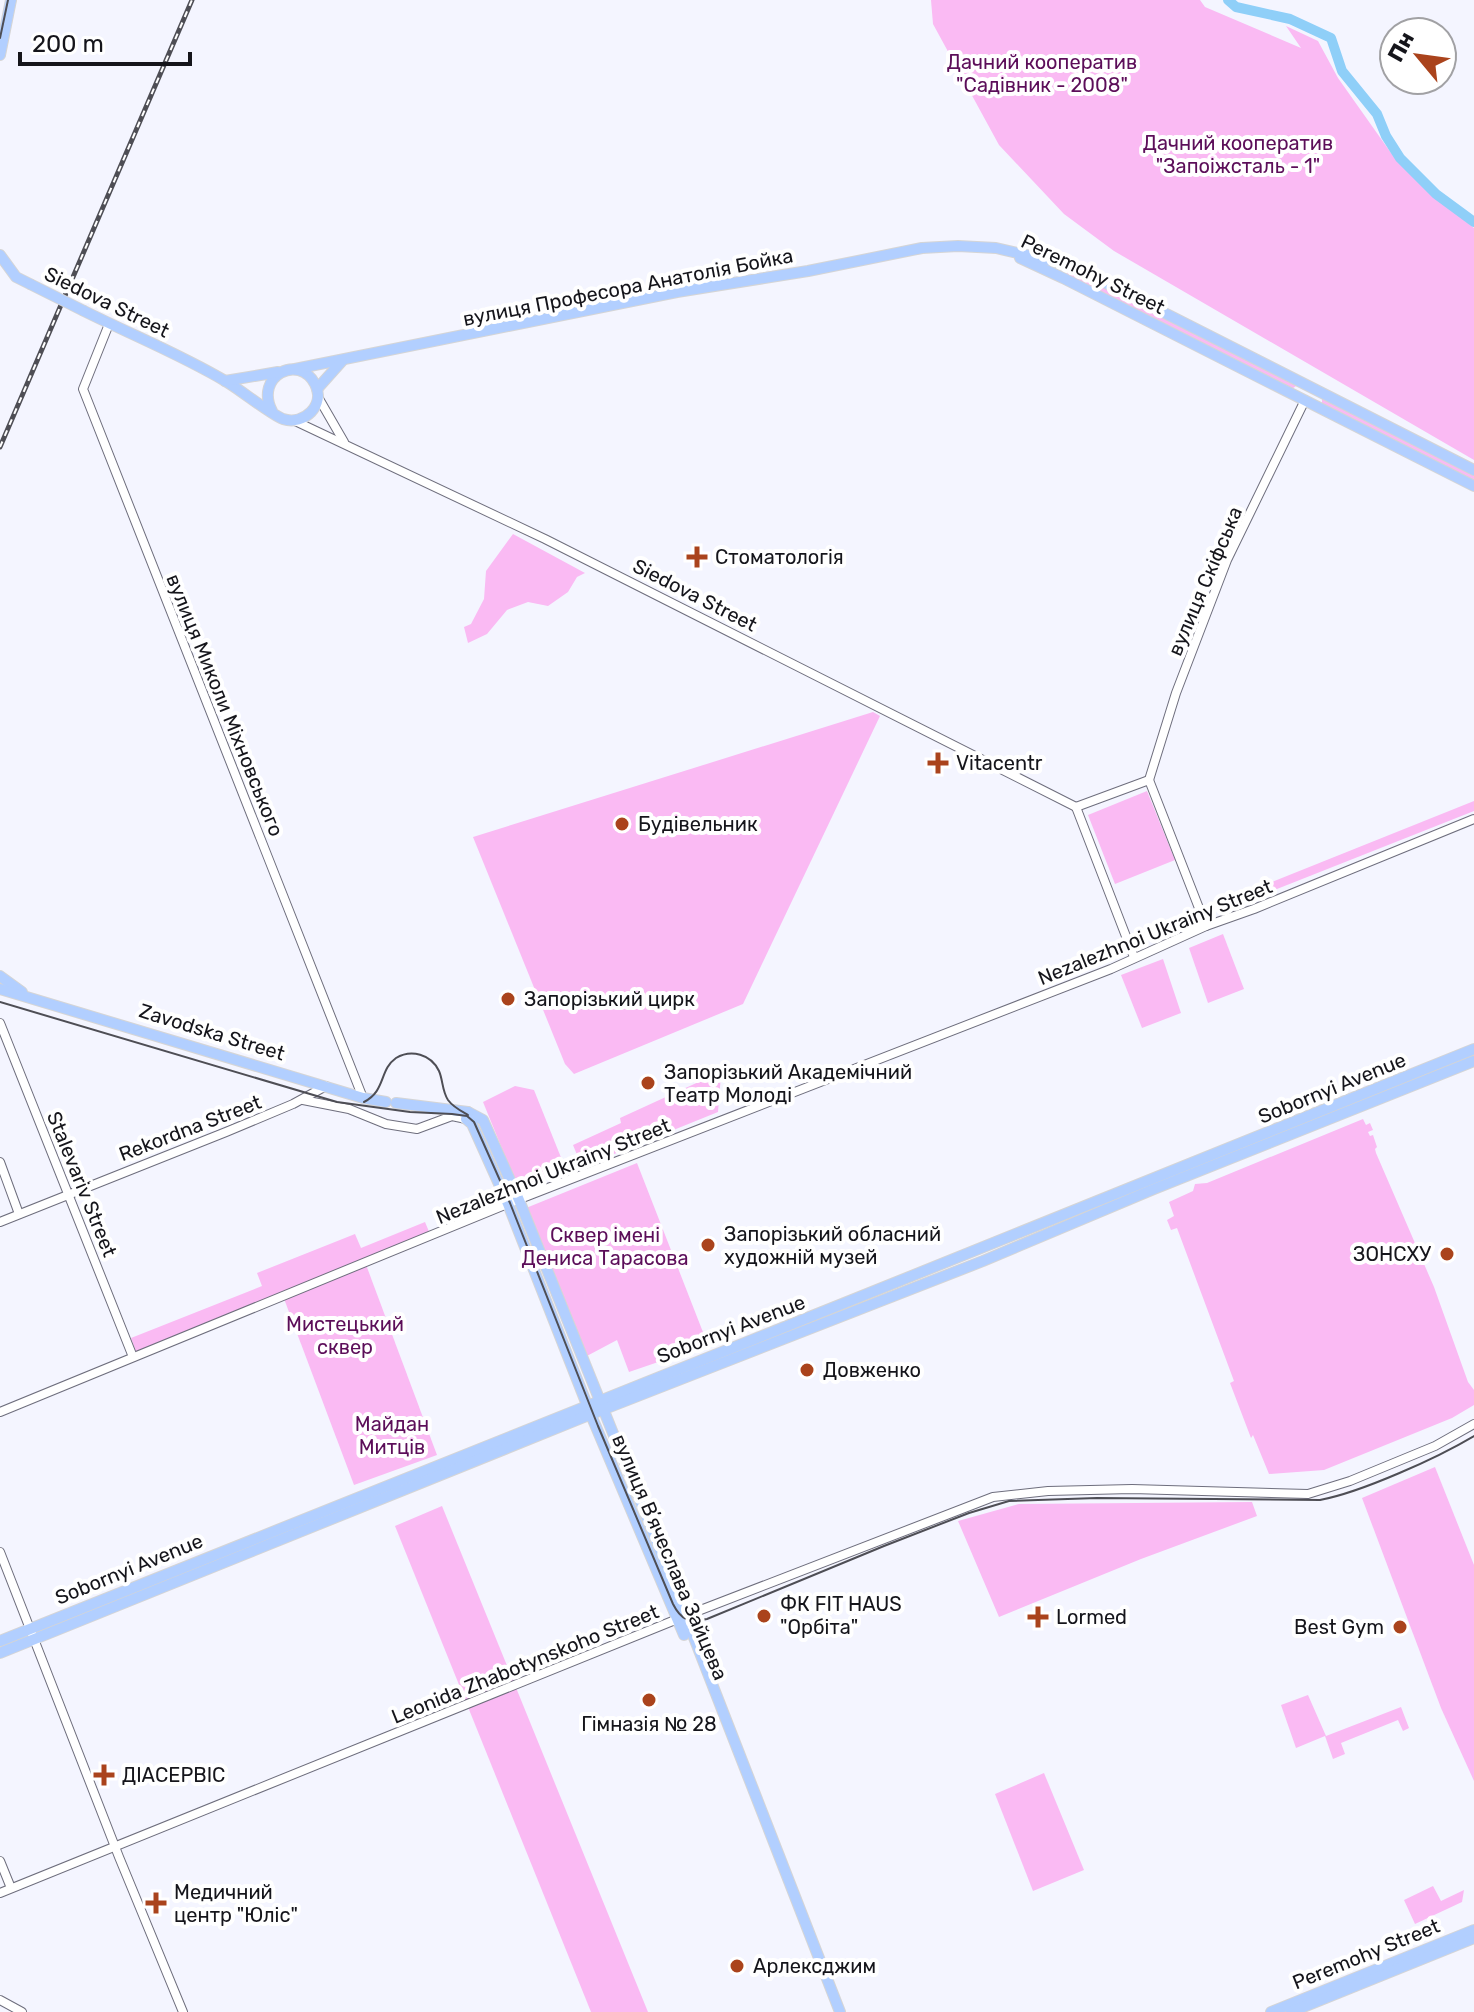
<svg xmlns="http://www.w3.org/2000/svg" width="1474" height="2012" font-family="Rubik,sans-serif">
<rect width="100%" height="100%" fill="#f4f5ff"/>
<!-- green -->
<g fill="#fabaf3">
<path d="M931,0H1200L1205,7L1301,48L1286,26L1318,41L1338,78L1396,160L1431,193L1474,228V460L1114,251L1064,214L999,145L933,24Z"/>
<path d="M1069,270L1295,384L1296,386L1292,389L1069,276L1067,273Z"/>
<path d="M1322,398L1474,473V482L1322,404Z"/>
<path d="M513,534L585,573L577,577L568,592L548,606L528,602L507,610L487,634L468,643L464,627L471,624L484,599L486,571Z"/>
<path d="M873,712L880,716L743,1004L574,1074L565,1064L473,837Z"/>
<path d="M1147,791L1175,860L1115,884L1088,815Z"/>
<path d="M1474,801V811L1219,912L1212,906Z"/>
<path d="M1223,934L1244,989L1208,1003L1189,948Z"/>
<path d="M1163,959L1181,1013L1142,1028L1121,975Z"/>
<path d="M716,1074L721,1075L718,1112L582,1167L573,1145L621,1123L620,1118Z"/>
<path d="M515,1086L534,1090L566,1170L518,1188L483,1102Z"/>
<path d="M1363,1119L1366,1125L1370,1123L1373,1130L1368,1132L1370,1136L1373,1135L1377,1147L1375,1149L1376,1153L1434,1287L1468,1382L1474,1390V1405L1452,1418L1324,1470L1269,1474L1253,1435L1251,1438L1230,1383L1234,1381L1177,1228L1171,1230L1167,1220L1174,1216L1169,1202L1193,1191L1195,1184L1207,1183Z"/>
<path d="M637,1163L708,1345L629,1372L617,1340L585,1357L526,1208Z"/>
<path d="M425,1222L430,1234L136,1352L131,1338L262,1286L257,1273L355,1234L361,1248Z"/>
<path d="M365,1262L437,1455L354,1485L283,1296Z"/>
<path d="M1435,1467L1474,1565V1781L1441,1708L1362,1498Z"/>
<path d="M1252,1502L1257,1516L1141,1559L999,1617L958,1521L1019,1504Z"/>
<path d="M442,1506L648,2012H591L395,1526Z"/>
<path d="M1308,1695L1326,1736L1401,1707L1409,1728L1403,1731L1398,1720L1341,1743L1345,1754L1333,1759L1325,1736L1296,1748L1281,1705Z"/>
<path d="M1044,1773L1084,1870L1033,1891L995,1794Z"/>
<path d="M1433,1886L1441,1901L1464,1890L1462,1902L1415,1924L1404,1900Z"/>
</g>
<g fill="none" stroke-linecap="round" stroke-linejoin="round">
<!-- river -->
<path stroke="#8fcff8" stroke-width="10" d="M1228,0L1236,7L1290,19L1331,38L1342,71L1377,114L1386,136L1400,158L1436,194L1474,222"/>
<!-- minor casing -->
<g stroke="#6e6e7d" stroke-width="10">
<g id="minor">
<path d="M109,324L83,389L363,1098"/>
<path d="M318,397L344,442"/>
<path d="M295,421L545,539L1076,807"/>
<path d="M1149,780L1176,693L1227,560L1305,400"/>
<path d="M1076,807L1149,780L1206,926"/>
<path d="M1076,807L1134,957"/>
<path d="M0,1023L133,1357"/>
<path d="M303,1100L349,1109L386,1124L417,1129L452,1116L466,1119"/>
<path d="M0,1162L19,1214"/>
<path d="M0,1222L226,1132L293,1104L326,1086"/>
<path d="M0,1412L512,1202L1111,969L1206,926L1254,909L1474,819"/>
<path d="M0,1552L119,1857L183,2012"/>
<path d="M0,1861L11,1888"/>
<path d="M0,1893L685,1616L993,1497L1048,1491L1132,1489L1308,1494L1350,1481L1435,1446L1474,1424"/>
<path d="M0,2000L22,2012"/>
</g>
</g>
<!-- major casing -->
<g stroke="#d5d5d6" stroke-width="12">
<g id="major">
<path d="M0,55L11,0"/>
<path d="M0,255L16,277L30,284"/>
<path d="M1020,258L1063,278L1474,486"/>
<path d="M84,311C132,335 182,355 227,382C242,391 270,414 283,419C304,426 326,405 315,384C299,353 254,376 272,411"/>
<path d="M295,369L677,292L808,271L922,248L958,246L996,248L1070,265L1474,470"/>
<path d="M225,381L278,372"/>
<path d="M317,389L342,361"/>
<path d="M0,976L22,992"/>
<path d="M0,989L363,1098L386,1102"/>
<path d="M396,1103L468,1112L483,1120L519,1200L654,1535L840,2012"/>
<path d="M468,1112L466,1119L472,1124L508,1204L591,1415L684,1635"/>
<path d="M0,1641C491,1442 984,1250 1474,1049"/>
<path d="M0,1653L584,1417L983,1261L1154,1189L1474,1061"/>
<path d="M1271,2012L1474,1930"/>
<path d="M1291,2012L1474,1938"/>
</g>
</g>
<!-- minor -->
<use href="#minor" stroke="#fff" stroke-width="8"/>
<!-- major -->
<use href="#major" stroke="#b2cfff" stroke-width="10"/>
<!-- tram -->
<g stroke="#4e4e55" stroke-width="2">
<path d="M0,38L8,0"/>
<path d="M0,1002L337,1102L410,1112L452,1114L467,1116L474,1122L510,1203L598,1426L673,1604C681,1620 689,1623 707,1619L884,1546L969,1513L1009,1501L1097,1498L1320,1500C1362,1492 1437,1458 1474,1436"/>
<path d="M364,1102C386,1091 379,1070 396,1058C411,1049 431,1054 439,1071C443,1080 442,1091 448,1100C453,1107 461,1111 468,1115"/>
</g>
<!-- rail casing -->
<g stroke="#4e4e55" stroke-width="5">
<path id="rail" d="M0,447L192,0"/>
</g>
<!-- rail -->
<use href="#rail" stroke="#fff" stroke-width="2" stroke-dasharray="6" stroke-linecap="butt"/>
<!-- major-bridge casing -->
<g stroke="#d5d5d6" stroke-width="12" stroke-linecap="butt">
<path id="major-bridge" d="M30,284L84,311"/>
</g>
<!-- major-bridge -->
<use href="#major-bridge" stroke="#b2cfff" stroke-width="10"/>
</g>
<!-- markers -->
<g fill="#aa431c" stroke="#fff" stroke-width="3">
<path d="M693 545h8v8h8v8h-8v8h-8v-8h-8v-8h8z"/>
<path d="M934 751h8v8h8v8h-8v8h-8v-8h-8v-8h8z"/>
<circle cx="622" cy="824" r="8"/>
<circle cx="508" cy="999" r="8"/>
<circle cx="648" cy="1083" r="8"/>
<circle cx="708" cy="1245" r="8"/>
<circle cx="1447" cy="1254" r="8"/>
<circle cx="807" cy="1370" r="8"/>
<circle cx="764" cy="1616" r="8"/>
<path d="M1034 1605h8v8h8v8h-8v8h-8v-8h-8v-8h8z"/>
<circle cx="1400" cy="1627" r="8"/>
<circle cx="649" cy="1700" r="8"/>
<path d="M100 1763h8v8h8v8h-8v8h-8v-8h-8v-8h8z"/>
<path d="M152 1891h8v8h8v8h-8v8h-8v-8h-8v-8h8z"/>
<circle cx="737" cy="1966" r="8"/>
</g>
<g text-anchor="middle" stroke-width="8" stroke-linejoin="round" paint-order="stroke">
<!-- park labels -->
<g font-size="20" fill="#5c0e59" stroke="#fff">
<text x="1042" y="69">Дачний кооператив<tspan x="1042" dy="23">"Садівник - 2008"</tspan></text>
<text x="1238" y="150">Дачний кооператив<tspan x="1238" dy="23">"Запоіжсталь - 1"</tspan></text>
<text x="605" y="1242">Сквер імені<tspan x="605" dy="23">Дениса Тарасова</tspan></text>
<text x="345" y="1331">Мистецький<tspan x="345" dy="23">сквер</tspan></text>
<text x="392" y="1431">Майдан<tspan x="392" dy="23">Митців</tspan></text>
</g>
<!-- street labels -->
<g font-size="20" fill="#15151b" stroke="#fff">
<text transform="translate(1093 274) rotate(26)" y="7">Peremohy Street</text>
<text transform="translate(628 287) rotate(-11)" y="7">вулиця Професора Анатолія Бойка</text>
<text transform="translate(107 302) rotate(26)" y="7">Siedova Street</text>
<text transform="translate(1205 581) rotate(-67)" y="7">вулиця Скіфська</text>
<text transform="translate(695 595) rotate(27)" y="7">Siedova Street</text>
<text transform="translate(225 705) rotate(68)" y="7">вулиця Миколи Міхновського</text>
<text transform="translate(1155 932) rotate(-22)" y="7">Nezalezhnoi Ukrainy Street</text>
<text transform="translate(212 1032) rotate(17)" y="7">Zavodska Street</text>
<text transform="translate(1332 1088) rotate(-22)" y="7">Sobornyi Avenue</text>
<text transform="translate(190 1128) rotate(-21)" y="7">Rekordna Street</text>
<text transform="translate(553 1171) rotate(-22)" y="7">Nezalezhnoi Ukrainy Street</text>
<text transform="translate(82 1184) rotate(68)" y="7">Stalevariv Street</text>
<text transform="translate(731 1329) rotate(-21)" y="7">Sobornyi Avenue</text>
<text transform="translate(670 1557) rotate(67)" y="7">вулиця Вʼячеслава Зайцева</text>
<text transform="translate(129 1569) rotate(-22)" y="7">Sobornyi Avenue</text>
<text transform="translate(525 1664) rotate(-22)" y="7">Leonida Zhabotynskoho Street</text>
<text transform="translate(1366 1954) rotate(-22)" y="7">Peremohy Street</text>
</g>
<!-- poi labels -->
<g font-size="20" fill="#15151b" stroke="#fff" text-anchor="start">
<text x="715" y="564">Стоматологія</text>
<text x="956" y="770">Vitacentr</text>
<text x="638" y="831">Будівельник</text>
<text x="524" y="1006">Запорізький цирк</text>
<text x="664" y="1079">Запорізький Академічний<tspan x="664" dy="23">Театр Молоді</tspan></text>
<text x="724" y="1241">Запорізький обласний<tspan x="724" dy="23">художній музей</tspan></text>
<text x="1431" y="1261" text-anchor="end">ЗОНСХУ</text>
<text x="823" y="1377">Довженко</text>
<text x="780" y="1611">ФК FIT HAUS<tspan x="780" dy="23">"Орбіта"</tspan></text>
<text x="1056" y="1624">Lormed</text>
<text x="1384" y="1634" text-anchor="end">Best Gym</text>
<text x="649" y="1731" text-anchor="middle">Гімназія № 28</text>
<text x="122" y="1782">ДІАСЕРВІС</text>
<text x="174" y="1899">Медичний<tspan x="174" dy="23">центр "Юліс"</tspan></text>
<text x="753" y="1973">Арлексджим</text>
</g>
</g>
<!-- north arrow -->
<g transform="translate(1418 56) rotate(299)"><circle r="38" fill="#ffffff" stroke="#a1a1a4" stroke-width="2"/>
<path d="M0-6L14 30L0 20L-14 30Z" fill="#aa431c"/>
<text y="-12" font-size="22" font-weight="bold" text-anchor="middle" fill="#15151b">Пн</text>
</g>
<!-- scale -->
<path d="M20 52v12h170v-12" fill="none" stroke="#15151b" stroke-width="4"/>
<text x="32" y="52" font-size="24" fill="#15151b" stroke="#ffffff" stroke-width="6" paint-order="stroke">200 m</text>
</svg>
